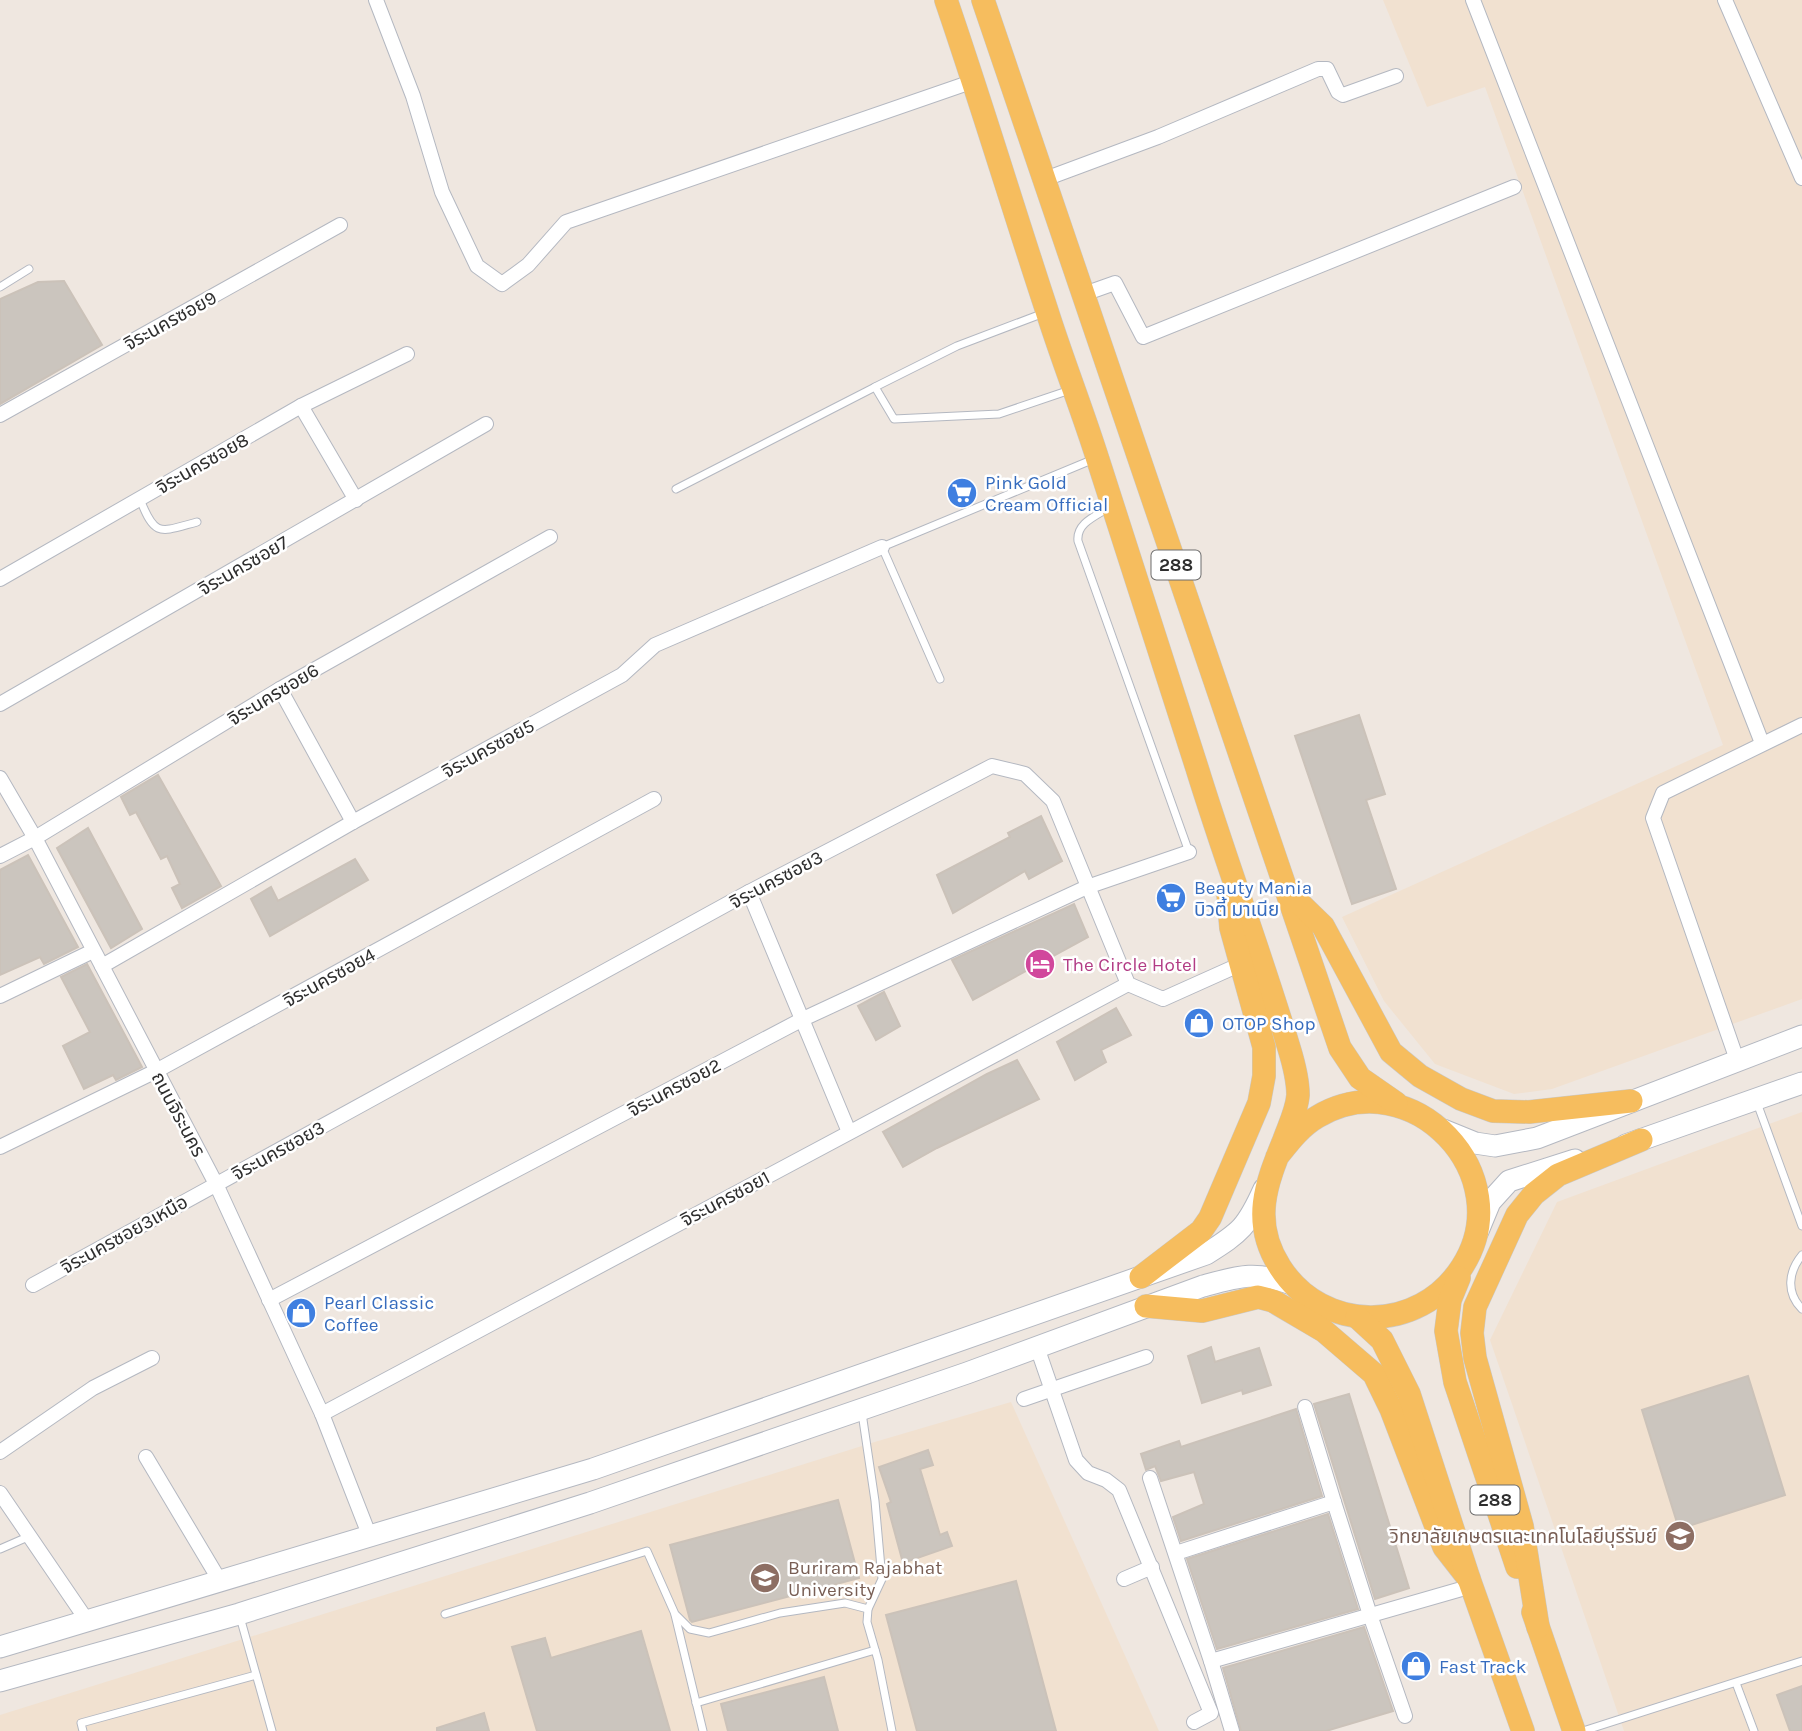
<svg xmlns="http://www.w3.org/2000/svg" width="1802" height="1731" font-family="Karla,'Noto Sans Thai',sans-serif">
<rect width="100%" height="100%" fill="#efe7e0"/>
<!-- education -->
<g fill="#f1e1d0">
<path d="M1383,0H1802V999L1552,1089L1514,1094L1435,1064L1384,1001L1342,917L1723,745L1485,87L1427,107Z"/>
<path d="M1802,1112V1731H1624L1490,1340L1557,1202Z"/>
<path d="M1011,1402L1159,1731H0V1715L878,1441Z"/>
</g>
<!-- building -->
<g fill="#cbc5be" stroke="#cbc2b9" stroke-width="2">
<path d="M64,281L102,345L0,404V299L38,282Z"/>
<path d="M1359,715L1385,794L1366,800L1396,889L1352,904L1295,736Z"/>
<path d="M158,775L221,886L182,908L172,888L180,884L167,856L161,859L136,812L130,815L121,797Z"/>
<path d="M1041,816L1062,861L1029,879L1025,871L953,913L937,875L1010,837L1008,833Z"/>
<path d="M88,828L142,929L111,948L57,848Z"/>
<path d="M28,855L78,947L44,964L40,957L0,975V870Z"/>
<path d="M355,859L368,880L270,936L251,899L271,887L278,901Z"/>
<path d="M1074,904L1088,937L973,1000L952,960Z"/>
<path d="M87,964L142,1067L116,1080L113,1075L84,1089L63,1046L90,1032L61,977Z"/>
<path d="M884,992L900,1026L876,1040L858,1006Z"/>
<path d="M1116,1008L1131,1035L1101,1050L1106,1062L1075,1080L1057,1042Z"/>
<path d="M1017,1060L1039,1099L937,1148L903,1167L883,1132L987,1074Z"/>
<path d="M1211,1347L1215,1362L1259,1348L1271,1385L1243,1394L1242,1390L1202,1403L1188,1356Z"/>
<path d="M1748,1376L1785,1495L1679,1529L1642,1410Z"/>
<path d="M1349,1394L1409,1588L1375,1599L1314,1404Z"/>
<path d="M1296,1409L1322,1496L1181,1541L1173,1517L1204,1504L1194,1472L1161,1481L1155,1466L1146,1470L1141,1454L1179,1441L1181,1447Z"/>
<path d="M928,1450L933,1465L920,1469L940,1535L947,1532L952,1546L903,1563L887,1504L891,1502L879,1467Z"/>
<path d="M838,1500L859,1578L692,1622L690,1620L670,1545Z"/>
<path d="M1328,1514L1358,1609L1217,1649L1187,1559Z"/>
<path d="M1016,1581L1056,1731H917L886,1615Z"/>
<path d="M1364,1627L1393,1711L1326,1731H1241L1223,1668Z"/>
<path d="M641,1631L670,1731H537L512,1647L545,1638L551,1658Z"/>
<path d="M824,1677L838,1731H728L721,1704Z"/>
<path d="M1802,1686V1731H1790L1777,1695Z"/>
<path d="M484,1713L489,1731H437V1728Z"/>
</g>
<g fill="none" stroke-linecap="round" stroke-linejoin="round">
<!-- lane casing -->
<g stroke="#b4b8c1" stroke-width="9">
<g id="lane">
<path d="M0,287L29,269"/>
<path d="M1044,313L957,346L875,387L894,419L999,414L1070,390"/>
<path d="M676,489L875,387"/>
<path d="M140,499C155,538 160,532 197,522"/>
<path d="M1110,507C1096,516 1076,523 1078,541L1189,852"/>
<path d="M940,679L882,547L1094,459"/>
<path d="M1756,1100L1802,1226"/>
<path d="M1802,1255C1788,1272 1786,1293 1802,1309"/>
<path d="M862,1413L875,1501L882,1579L868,1609L867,1622L878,1660L892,1731"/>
<path d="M0,1549L30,1536"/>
<path d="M445,1614L647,1551L675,1614L690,1629L709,1633L780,1613L845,1603L868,1609"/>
<path d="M675,1615L703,1731"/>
<path d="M240,1617L272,1731"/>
<path d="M1736,1683L1754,1731"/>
<path d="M696,1703L875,1650"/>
<path d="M83,1731L81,1723L256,1675"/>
<path d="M1583,1731L1802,1661"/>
</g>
</g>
<!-- street casing -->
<g stroke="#b4b8c1" stroke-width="16">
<g id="street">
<path d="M376,0L413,96L442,192L477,266L502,284L528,265L566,222L974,81"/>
<path d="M1473,0L1762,743"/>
<path d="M1725,0L1802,178"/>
<path d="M1045,179L1158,137L1318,69H1327L1338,92L1343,95L1396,76"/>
<path d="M1084,294L1115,283L1143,337L1514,187"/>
<path d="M301,406L356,500"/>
<path d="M0,415L340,225"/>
<path d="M0,579L301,406L407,354"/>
<path d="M280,689L353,822"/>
<path d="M0,704L486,424"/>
<path d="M0,778L35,838L216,1184L322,1414L370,1537"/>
<path d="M0,856L35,838L280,689L550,537"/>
<path d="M749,892L849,1132"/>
<path d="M102,966L353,822L622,675L655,645L882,547"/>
<path d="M0,996L93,951"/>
<path d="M1737,1060L1653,818L1663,793L1802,725"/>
<path d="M0,1147L156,1071L654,799"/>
<path d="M33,1285L749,892L992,766L1025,774L1053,801L1128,984L1163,999L1241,964"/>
<path d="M269,1300L803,1019L1087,887L1189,852"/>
<path d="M1037,1347L1076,1460L1088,1473L1106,1480L1119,1490L1211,1713L1194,1722"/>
<path d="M1024,1399L1146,1357"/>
<path d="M1305,1407L1334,1502"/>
<path d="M322,1414L1128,984"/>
<path d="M0,1452L93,1388L152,1358"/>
<path d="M146,1457L220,1581"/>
<path d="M1150,1478L1211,1661L1232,1731"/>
<path d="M0,1493L88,1622"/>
<path d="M1176,1553L1334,1502L1370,1615L1405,1716"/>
<path d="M1124,1579L1152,1567"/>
<path d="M1211,1661L1472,1586"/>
</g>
</g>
<!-- secondary casing -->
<g stroke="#b4b8c1" stroke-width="23">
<g id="secondary">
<path d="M1443,1130L1475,1143L1495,1146L1537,1138L1802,1036"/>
<path d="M1626,1145L1802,1083"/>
<path d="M1478,1231L1490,1202L1509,1181L1575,1160"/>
<path d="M0,1647L593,1469L1206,1254C1241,1232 1247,1227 1264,1189"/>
<path d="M0,1681L239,1614L590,1503L967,1373L1203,1286C1240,1276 1255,1271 1292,1284"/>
</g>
</g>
<!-- primary casing -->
<g stroke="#c9c9c9" stroke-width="24">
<g id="primary">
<path d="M946,0C981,102 1012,205 1046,308C1062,359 1082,409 1098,460C1131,563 1164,666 1197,768C1226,862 1261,954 1289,1048C1293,1061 1298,1081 1298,1095C1297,1110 1289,1126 1284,1140C1266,1184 1251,1222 1280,1267C1323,1334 1419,1334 1462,1267C1521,1176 1412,1060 1317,1117C1300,1127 1289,1142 1277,1157"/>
<path d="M983,0L1340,1048L1360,1078L1396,1103"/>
<path d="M1289,893L1323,926L1391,1052L1420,1076L1461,1099L1493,1111L1529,1112L1631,1101"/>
<path d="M1141,1277L1201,1231L1210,1218L1259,1103L1264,1076V1047L1231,928L1228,893"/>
<path d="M1459,1278L1450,1300L1446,1331L1455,1382L1517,1567"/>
<path d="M1146,1306L1202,1311L1258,1297L1273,1301L1324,1331L1374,1374L1391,1409L1444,1547L1469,1579"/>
<path d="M1357,1317L1382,1340L1409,1394L1469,1579L1523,1731"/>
<path d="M1533,1612L1574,1731"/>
<path d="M1538,1627L1522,1526L1475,1358L1472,1333L1475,1307L1517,1215L1534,1194L1558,1175L1641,1140"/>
</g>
</g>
<!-- lane -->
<use href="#lane" stroke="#fff" stroke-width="7"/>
<!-- street -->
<use href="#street" stroke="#fff" stroke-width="14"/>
<!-- secondary -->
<use href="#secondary" stroke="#fff" stroke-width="21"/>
<!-- primary -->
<use href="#primary" stroke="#f6bd5e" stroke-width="23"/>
</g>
<!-- icons -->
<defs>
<g id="supermarket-disc" transform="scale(1.575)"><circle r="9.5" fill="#3f7fe0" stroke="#fff"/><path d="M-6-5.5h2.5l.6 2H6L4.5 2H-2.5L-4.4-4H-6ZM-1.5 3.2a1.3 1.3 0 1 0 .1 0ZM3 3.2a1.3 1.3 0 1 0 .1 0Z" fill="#fff"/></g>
<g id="hotel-disc" transform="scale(1.575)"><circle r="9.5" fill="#d1479c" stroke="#fff"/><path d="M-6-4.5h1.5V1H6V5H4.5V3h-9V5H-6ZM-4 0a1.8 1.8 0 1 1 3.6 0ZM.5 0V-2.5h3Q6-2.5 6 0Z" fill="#fff"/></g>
<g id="shop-disc" transform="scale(1.575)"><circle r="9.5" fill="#3f7fe0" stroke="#fff"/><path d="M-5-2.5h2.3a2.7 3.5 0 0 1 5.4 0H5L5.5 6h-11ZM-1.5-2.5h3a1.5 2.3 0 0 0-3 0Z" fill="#fff"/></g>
<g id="university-disc" transform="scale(1.575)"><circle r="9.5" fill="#8d6e63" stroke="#fff"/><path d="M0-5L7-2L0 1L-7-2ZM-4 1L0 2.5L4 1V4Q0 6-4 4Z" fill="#fff"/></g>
</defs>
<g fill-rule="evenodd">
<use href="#supermarket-disc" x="962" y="493"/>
<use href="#supermarket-disc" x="1171" y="898"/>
<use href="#hotel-disc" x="1040" y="964"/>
<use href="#shop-disc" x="1199" y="1023"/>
<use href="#shop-disc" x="301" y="1313"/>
<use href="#university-disc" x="1680" y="1536"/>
<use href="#university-disc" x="765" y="1578"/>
<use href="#shop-disc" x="1416" y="1666"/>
</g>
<g text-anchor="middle" stroke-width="5" stroke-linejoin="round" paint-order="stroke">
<!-- shield labels -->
<g fill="#fff" stroke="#6d6d6d" stroke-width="2">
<rect x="1151.5" y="550.5" width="49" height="29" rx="5"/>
<rect x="1470.5" y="1485.5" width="49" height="29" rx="5"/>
</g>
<g font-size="18" font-weight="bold" fill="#2e2e2e">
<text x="1176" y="571">288</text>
<text x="1495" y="1506">288</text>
</g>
<!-- street labels -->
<g font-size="19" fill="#2e2e2e" stroke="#fff">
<text transform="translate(170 320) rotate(-29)" y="7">จิระนครซอย9</text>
<text transform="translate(202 463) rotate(-30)" y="7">จิระนครซอย8</text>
<text transform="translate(243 565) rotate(-30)" y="7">จิระนครซอย7</text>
<text transform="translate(273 694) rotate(-31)" y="7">จิระนครซอย6</text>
<text transform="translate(488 748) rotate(-29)" y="7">จิระนครซอย5</text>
<text transform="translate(776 879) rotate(-28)" y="7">จิระนครซอย3</text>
<text transform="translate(329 977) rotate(-29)" y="7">จิระนครซอย4</text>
<text transform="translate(674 1087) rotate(-28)" y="7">จิระนครซอย2</text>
<text transform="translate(179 1114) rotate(62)" y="7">ถนนจิระนคร</text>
<text transform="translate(278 1150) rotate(-29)" y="7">จิระนครซอย3</text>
<text transform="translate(725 1198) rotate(-28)" y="7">จิระนครซอย1</text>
<text transform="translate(124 1234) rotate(-29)" y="7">จิระนครซอย3เหนือ</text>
</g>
<!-- shop labels -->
<g font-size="19" fill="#366cbe" stroke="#fff" text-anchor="start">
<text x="985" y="489">Pink Gold<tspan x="985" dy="22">Cream Official</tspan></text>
<text x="1194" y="894">Beauty Mania<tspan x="1194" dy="22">บิวตี้ มาเนีย</tspan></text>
<text x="1222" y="1030">OTOP Shop</text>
<text x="324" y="1309">Pearl Classic<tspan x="324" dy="22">Coffee</tspan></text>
<text x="1439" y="1673">Fast Track</text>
</g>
<!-- hotel labels -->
<g font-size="19" fill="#b23c85" stroke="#fff" text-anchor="start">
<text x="1063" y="971">The Circle Hotel</text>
</g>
<!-- education labels -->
<g font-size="19" fill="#785e54" stroke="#fff" text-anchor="end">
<text x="1657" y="1543">วิทยาลัยเกษตรและเทคโนโลยีบุรีรัมย์</text>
<text x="788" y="1574" text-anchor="start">Buriram Rajabhat<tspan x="788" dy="22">University</tspan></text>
</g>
</g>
</svg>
